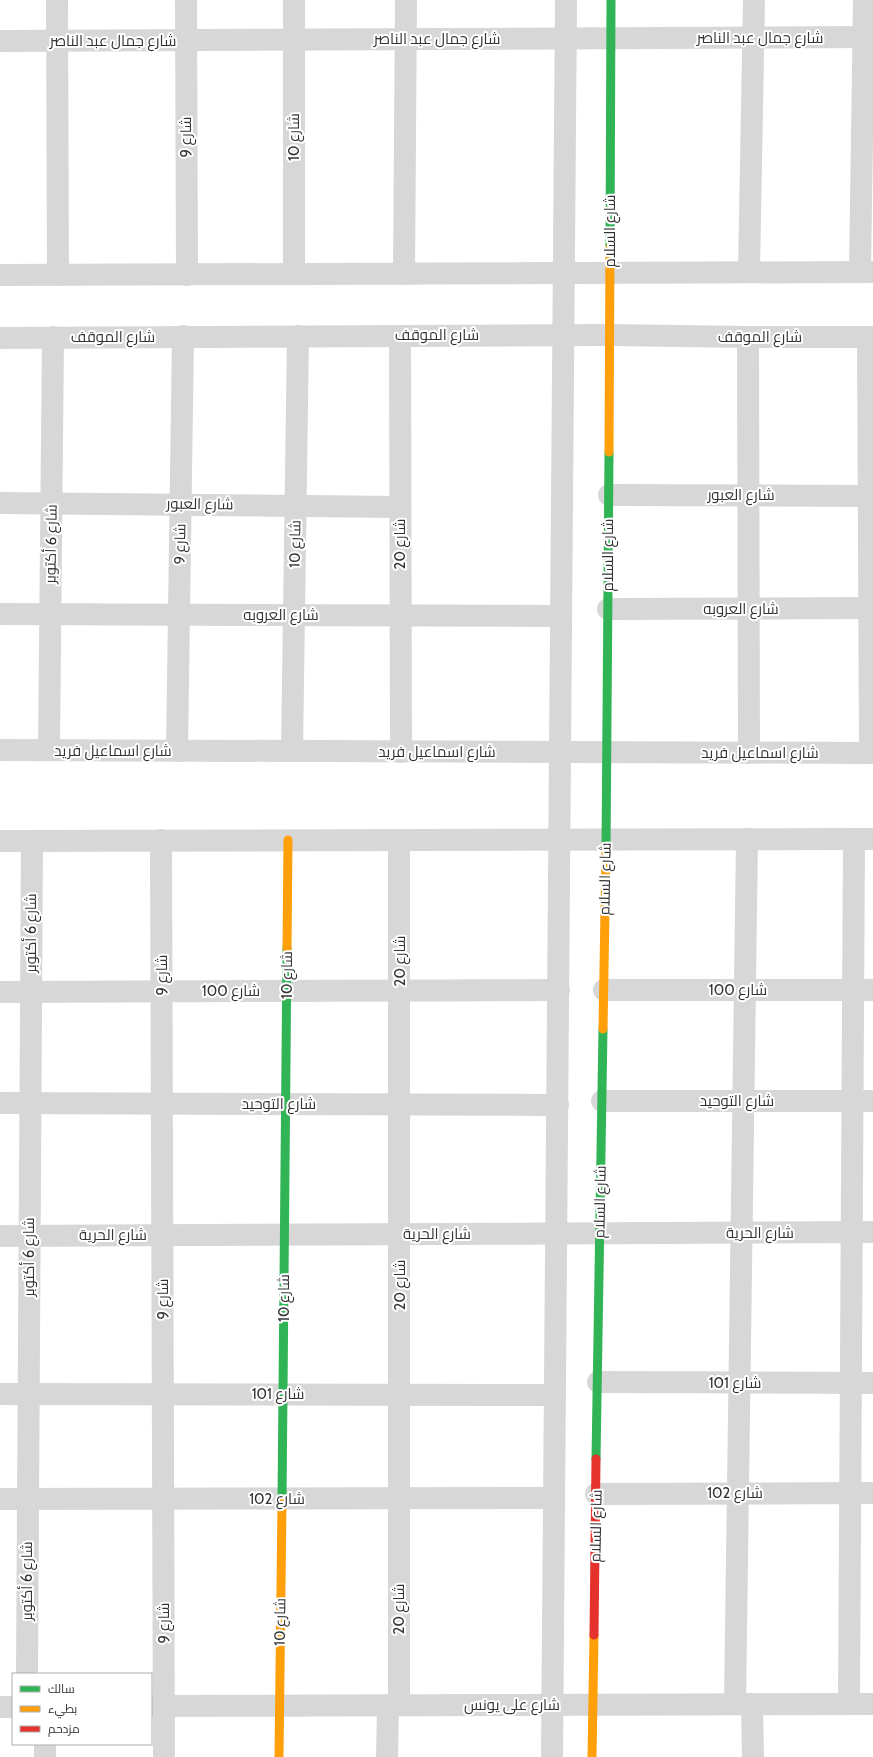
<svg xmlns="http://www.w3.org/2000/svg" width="873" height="1757" font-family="Cabin,Cairo,sans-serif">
<rect width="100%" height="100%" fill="#fff"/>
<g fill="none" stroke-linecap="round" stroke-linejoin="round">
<!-- street -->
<g stroke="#d7d7d7" stroke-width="22">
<path d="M57,0L58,275"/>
<path d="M186,0L187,275"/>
<path d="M0,41L873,37"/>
<path d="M749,272L754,0"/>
<path d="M860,272L864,0"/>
<path d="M294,274V0"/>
<path d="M404,274L406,0"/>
<path d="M0,275L873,272"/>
<path d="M400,336L401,752"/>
<path d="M748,337L749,753"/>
<path d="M868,337L870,753"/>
<path d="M0,338L609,335L748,337H873"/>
<path d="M609,495L873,496"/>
<path d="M0,503L400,507"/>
<path d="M608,609L873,608"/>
<path d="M0,614L561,616"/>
<path d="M0,750L873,753"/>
<path d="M49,750L53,337"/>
<path d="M177,751L183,336"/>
<path d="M292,751L298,336"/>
<path d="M161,840L164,1757"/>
<path d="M399,840V1705"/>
<path d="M0,841L873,839"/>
<path d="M604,990H873"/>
<path d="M0,992L559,990"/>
<path d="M602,1101H873"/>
<path d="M0,1103L558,1105"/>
<path d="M0,1236L873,1232"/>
<path d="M598,1382L873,1383"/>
<path d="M0,1394L555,1395"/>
<path d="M596,1494L873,1493"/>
<path d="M0,1499L554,1498"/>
<path d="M27,1674L32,841"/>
<path d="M735,1704L747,839"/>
<path d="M752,1704L753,1757"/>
<path d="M849,1704L854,839"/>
<path d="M151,1706L873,1704"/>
<path d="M0,1707H13"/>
<path d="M45,1757V1744"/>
<path d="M387,1757L388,1705"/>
<path d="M552,1757L566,0"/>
</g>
<!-- fast -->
<g stroke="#30b455" stroke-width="9">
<path d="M610,248L611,0"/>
<path d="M606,851L609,452"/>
<path d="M596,1459L603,1029"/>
<path d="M282,1502L287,948"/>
</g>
<!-- slow -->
<g stroke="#ff9f0a" stroke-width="9">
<path d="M609,452L610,248"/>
<path d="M287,948L288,840"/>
<path d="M603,1029L606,851"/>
<path d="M279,1757L282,1502"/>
<path d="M592,1757L594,1635"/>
</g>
<!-- jam -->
<path stroke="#e5322d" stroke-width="9" d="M594,1635L596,1459"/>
</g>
<g text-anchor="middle" stroke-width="4" stroke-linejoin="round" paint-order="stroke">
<!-- street labels -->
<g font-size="15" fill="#333" stroke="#fff">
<text x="760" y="43">شارع جمال عبد الناصر</text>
<text x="437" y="44">شارع جمال عبد الناصر</text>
<text x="113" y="46">شارع جمال عبد الناصر</text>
<text transform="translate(186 137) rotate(-90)" y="5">شارع 9</text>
<text transform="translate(294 137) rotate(-90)" y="5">شارع 10</text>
<text transform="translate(610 231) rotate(-90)" y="5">شارع السلام</text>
<text x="437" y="340">شارع الموقف</text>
<text x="113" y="342">شارع الموقف</text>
<text x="760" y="342">شارع الموقف</text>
<text x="741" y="500">شارع العبور</text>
<text transform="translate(200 504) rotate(1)" y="5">شارع العبور</text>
<text transform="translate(51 544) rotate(-89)" y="5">شارع 6 أكتوبر</text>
<text transform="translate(180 544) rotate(-89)" y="5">شارع 9</text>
<text transform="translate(295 544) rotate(-89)" y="5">شارع 10</text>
<text transform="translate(400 544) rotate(-90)" y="5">شارع 20</text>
<text transform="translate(608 555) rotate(-90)" y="5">شارع السلام</text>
<text x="741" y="614">شارع العروبه</text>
<text x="281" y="620">شارع العروبه</text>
<text x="113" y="756">شارع اسماعيل فريد</text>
<text x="437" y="757">شارع اسماعيل فريد</text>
<text x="760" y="758">شارع اسماعيل فريد</text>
<text transform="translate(605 879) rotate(-89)" y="5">شارع السلام</text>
<text transform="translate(31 933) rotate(-90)" y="5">شارع 6 أكتوبر</text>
<text transform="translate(400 961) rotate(-90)" y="5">شارع 20</text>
<text transform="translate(162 975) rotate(-90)" y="5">شارع 9</text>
<text transform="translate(287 975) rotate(-90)" y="5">شارع 10</text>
<text x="738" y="995">شارع 100</text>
<text x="231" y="996">شارع 100</text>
<text x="737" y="1106">شارع التوحيد</text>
<text x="279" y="1109">شارع التوحيد</text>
<text transform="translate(600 1202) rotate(-89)" y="5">شارع السلام</text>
<text x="760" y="1238">شارع الحرية</text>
<text x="437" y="1239">شارع الحرية</text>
<text x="113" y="1240">شارع الحرية</text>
<text transform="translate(29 1257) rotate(-90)" y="5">شارع 6 أكتوبر</text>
<text transform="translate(400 1285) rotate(-90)" y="5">شارع 20</text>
<text transform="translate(284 1298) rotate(-90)" y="5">شارع 10</text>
<text transform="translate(163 1299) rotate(-90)" y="5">شارع 9</text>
<text x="735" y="1388">شارع 101</text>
<text x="278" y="1399">شارع 101</text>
<text x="735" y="1498">شارع 102</text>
<text x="277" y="1504">شارع 102</text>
<text transform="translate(596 1526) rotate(-89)" y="5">شارع السلام</text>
<text transform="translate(27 1581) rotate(-90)" y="5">شارع 6 أكتوبر</text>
<text transform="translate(399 1609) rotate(-90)" y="5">شارع 20</text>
<text transform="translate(280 1622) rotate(-89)" y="5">شارع 10</text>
<text transform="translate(164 1623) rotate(-90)" y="5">شارع 9</text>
<text x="512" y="1710">شارع على يونس</text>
</g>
</g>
<!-- legend -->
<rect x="12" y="1673" width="140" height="72" fill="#ffffff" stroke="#adadad"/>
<rect x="20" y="1686" width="20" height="6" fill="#30b455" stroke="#adadad"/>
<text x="48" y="1693" font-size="12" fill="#333333">سالك</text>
<rect x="20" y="1706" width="20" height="6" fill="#ff9f0a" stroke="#adadad"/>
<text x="48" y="1713" font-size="12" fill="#333333">بطيء</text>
<rect x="20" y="1726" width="20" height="6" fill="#e5322d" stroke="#adadad"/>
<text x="48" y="1733" font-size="12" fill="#333333">مزدحم</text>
</svg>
